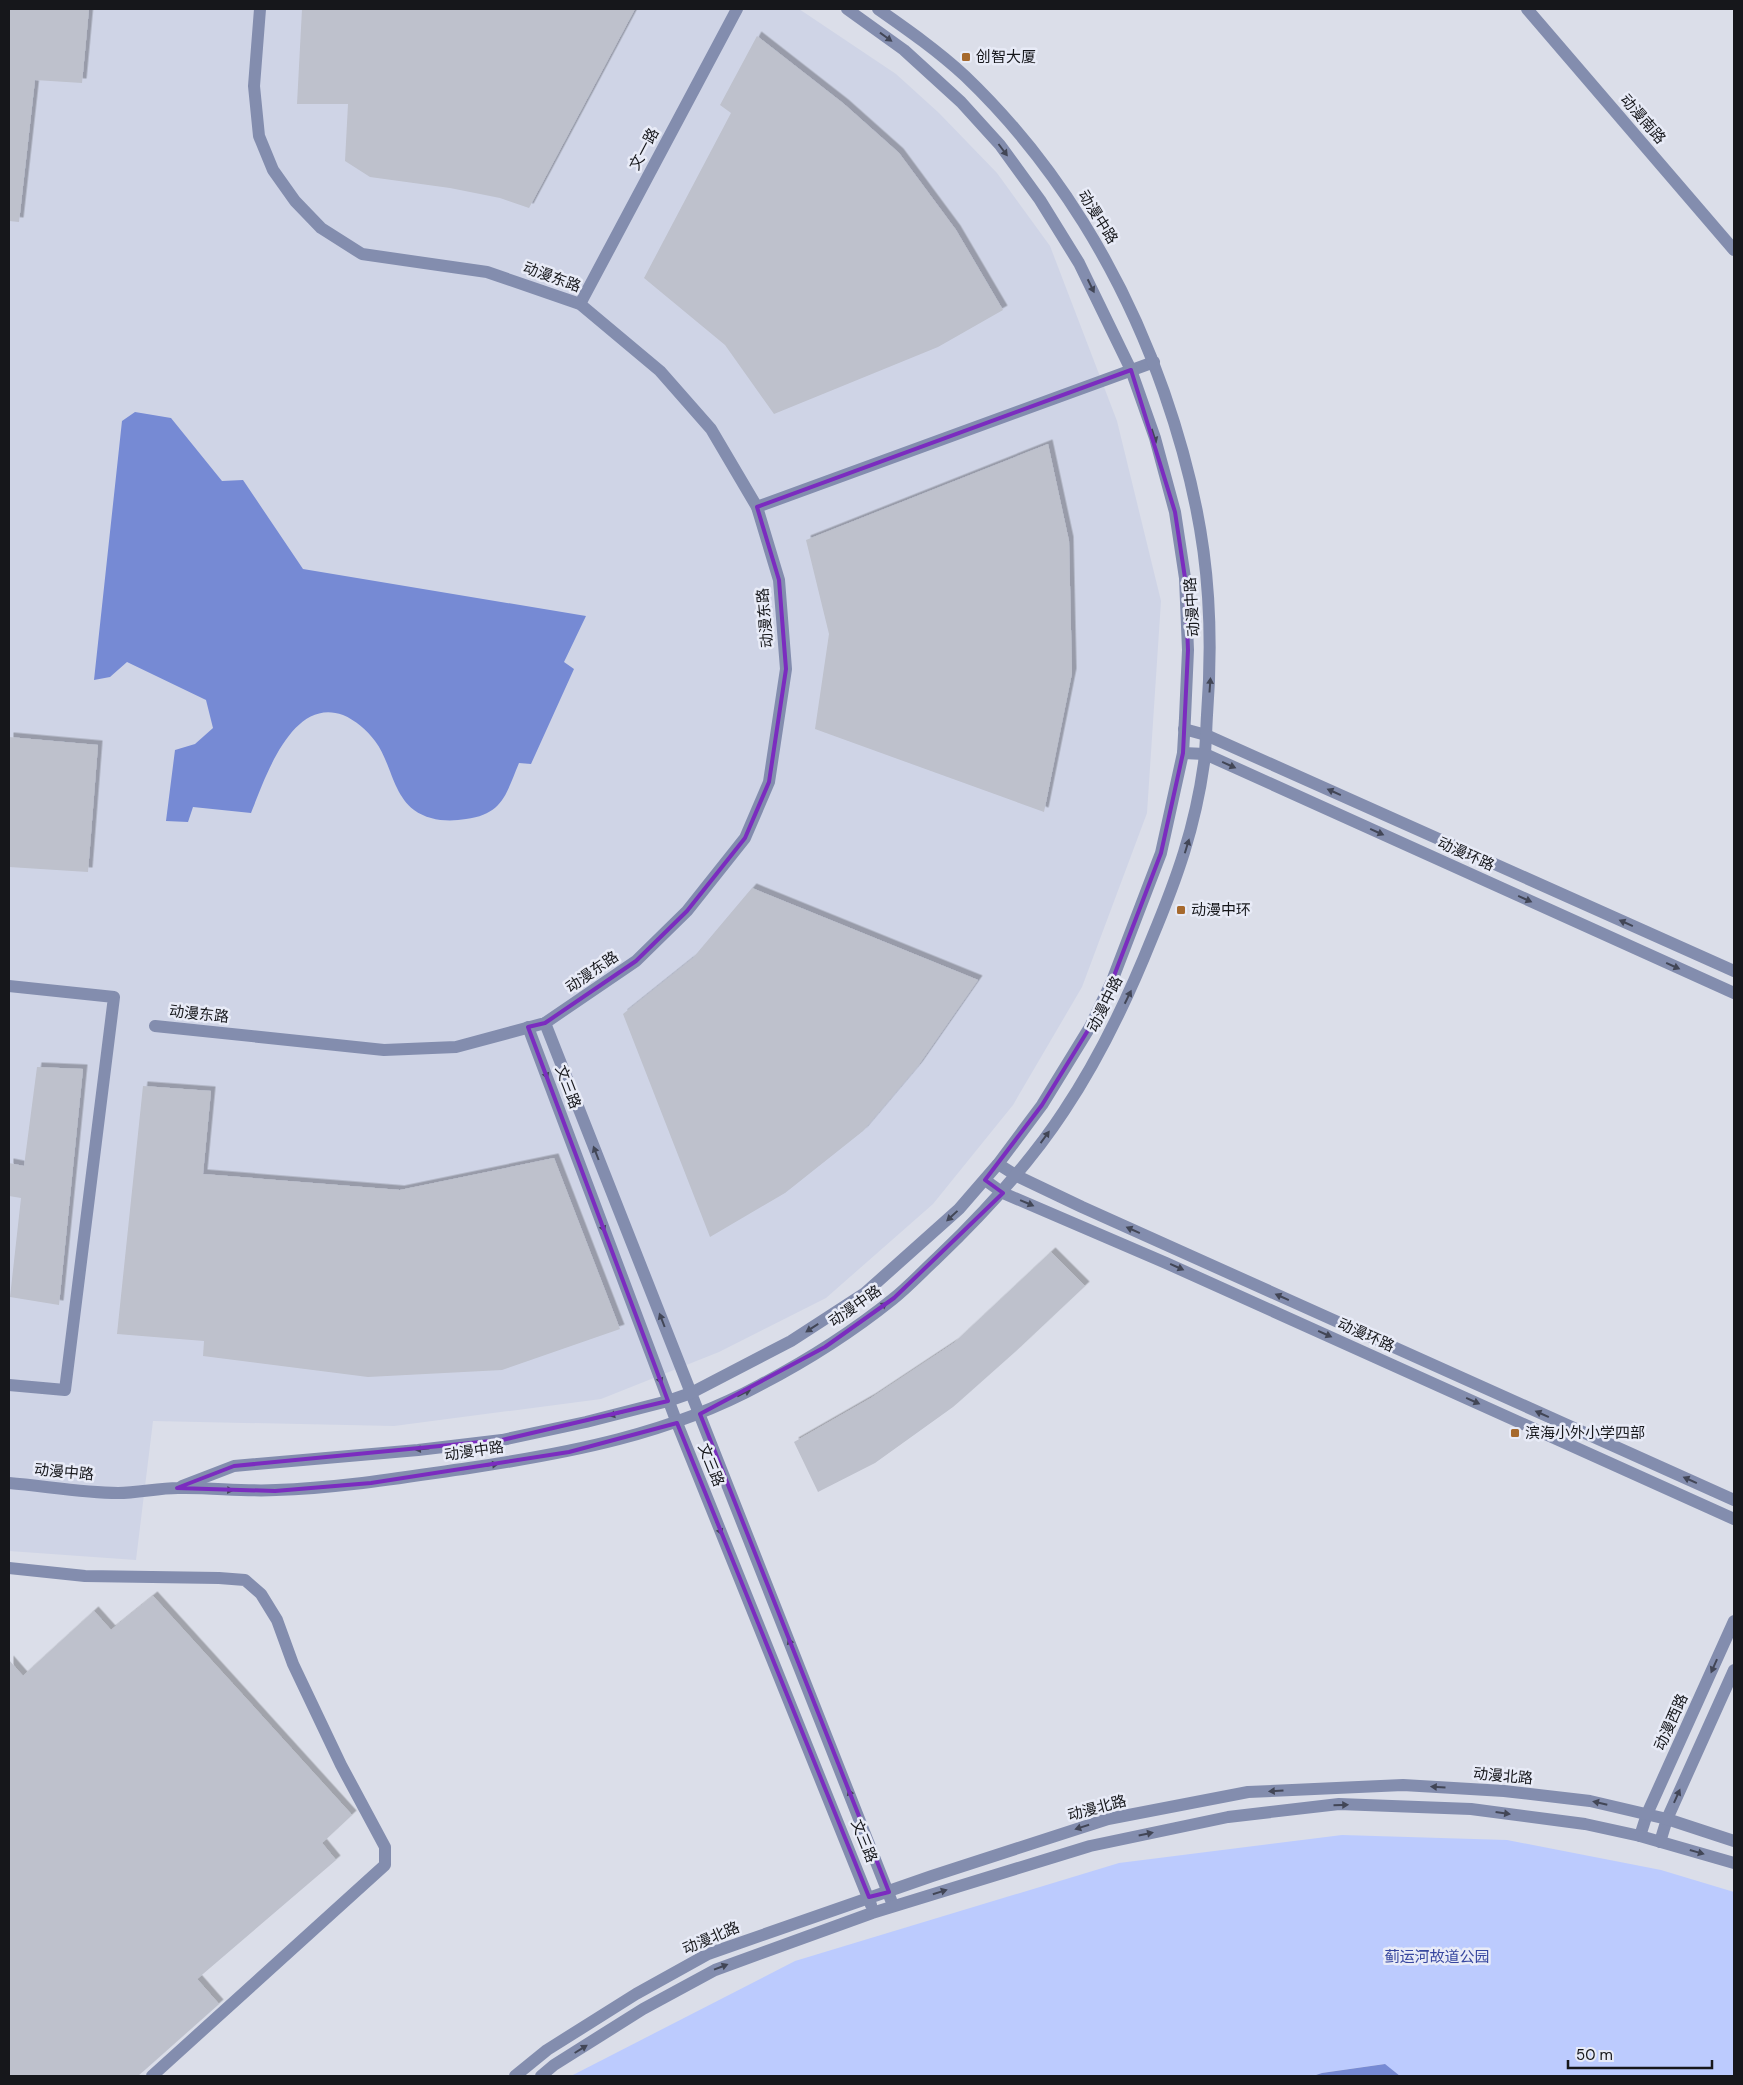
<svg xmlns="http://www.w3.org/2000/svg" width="1743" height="2085" font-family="'DM Sans','Noto Sans SC',sans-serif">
<defs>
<filter id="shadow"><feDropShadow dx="4.5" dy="-4.5" stdDeviation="0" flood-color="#0004"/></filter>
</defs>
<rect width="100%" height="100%" fill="#dbdee9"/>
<!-- built -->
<path fill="#cfd4e6" d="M9,9H799L896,74L939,113L997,173L1050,246L1117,421L1161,601L1147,813L1082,987L1013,1105L933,1204L826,1298L719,1352L601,1399L394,1426L153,1421L136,1560L9,1551Z"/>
<!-- green -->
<path fill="#bccbfe" d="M1342,1835L1507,1840L1661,1870L1734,1892V2076H1400L1384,2064L1322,2073L1313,2076H571L795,1961L1119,1863Z"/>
<!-- water -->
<g fill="#768ad4">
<path d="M135,412L171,418L222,481L243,480L303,569L586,616L564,662L574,669L531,764L519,763C506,794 503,814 466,819C449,822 429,821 414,810C392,793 391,762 375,741C367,730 355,720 343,715C292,696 265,778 251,813L193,807L188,822L166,821L175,750L195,744L213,728L206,700L127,662L110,677L94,680L122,421Z"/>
<path d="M1385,2064L1400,2076H1313L1322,2073Z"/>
</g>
<!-- building -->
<g fill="#bec1cc" filter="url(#shadow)">
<path d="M9,9H89L82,83L35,80L19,222L9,221Z"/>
<path d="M302,9H635L529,208L500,198L450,188L370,177L345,161L348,104H297Z"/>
<path d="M757,36L844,104L899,153L956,230L1003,310L938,347L774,414L725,345L644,278L731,113L720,105Z"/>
<path d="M1048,444L1069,541L1072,673L1044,812L815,729L829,634L806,540Z"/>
<path d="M9,737L98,745L88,872L9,867Z"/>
<path d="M752,888L978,980L918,1066L863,1131L785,1193L710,1237L623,1014L693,958Z"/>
<path d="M37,1067L83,1069L59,1305L10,1297L21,1198L9,1196V1163L24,1166Z"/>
<path d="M143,1086L211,1091L203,1174L400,1190L554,1158L620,1329L502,1370L368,1377L203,1356L204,1341L117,1334Z"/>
<path d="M1051,1252L1085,1286L1016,1351L953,1407L875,1463L818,1492L794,1442L871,1398L954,1343Z"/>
<path d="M153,1596L352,1815L322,1843L336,1860L197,1979L219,2004L138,2076H9V1660L23,1676L94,1611L111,1630Z"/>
</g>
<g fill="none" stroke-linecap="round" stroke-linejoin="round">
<!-- minor -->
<g stroke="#838dae" stroke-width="12">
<path d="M1527,9L1734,250"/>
<path d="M580,304L737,9"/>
<path d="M757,507L1154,362"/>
<path d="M1184,729L1206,735L1734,971"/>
<path d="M1183,753L1205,754L1734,993"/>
<path d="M9,986L114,997L65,1390L9,1385"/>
<path d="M545,1023L891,1900"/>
<path d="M155,1026L384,1050L456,1047L545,1023L636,961L687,911L745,838L769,782L786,669L779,580L757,507L711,429L660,371L580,304L487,272L362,254L321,228L295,201L273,170L259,136L254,86L260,9"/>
<path d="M528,1027L677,1423L871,1905"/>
<path d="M998,1164L1017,1176L1082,1207L1734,1500"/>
<path d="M985,1180L1003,1193L1166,1263L1734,1519"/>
<path d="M9,1483C45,1486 82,1493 118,1493C138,1493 158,1488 178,1488C211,1487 243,1492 276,1490C341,1488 405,1477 469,1468C569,1453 670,1434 760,1385C806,1361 852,1332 893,1299C908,1287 922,1272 937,1258C984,1213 1028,1166 1064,1111C1100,1057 1128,998 1152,938C1177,878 1195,828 1204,763C1206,747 1206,731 1207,715C1216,597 1203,504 1164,392C1123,274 1056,163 965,76C938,51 908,30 878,9"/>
<path d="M182,1486L234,1466L418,1450L502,1440L586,1422L668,1401L691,1393L791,1341L865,1293L959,1209L998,1164L1042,1105L1090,1027L1112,981L1161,853L1183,753L1185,718L1188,650L1185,578L1175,512L1155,438L1131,370L1079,263L1040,200L1000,145L961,102L904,50L847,9"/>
<path d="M9,1568L85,1576L219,1578L245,1580L261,1594L277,1620L293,1664L341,1765L385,1847V1865L152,2076"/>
<path d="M1640,1836L1647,1814L1734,1621"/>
<path d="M1660,1842L1667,1819L1734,1670"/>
<path d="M515,2076L547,2050L636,1994L708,1954L932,1876L1108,1819L1248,1792L1403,1785L1504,1791L1590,1801L1667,1819L1734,1841"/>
<path d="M541,2076L554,2065L643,2009L715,1970L872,1913L1090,1846L1228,1817L1339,1804L1471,1809L1585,1824L1640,1836L1734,1863"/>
</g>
</g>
<!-- one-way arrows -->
<defs><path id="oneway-solid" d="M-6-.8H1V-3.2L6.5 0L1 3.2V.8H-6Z" transform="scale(1.25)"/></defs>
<g fill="#424656">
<use href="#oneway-solid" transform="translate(886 37) rotate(36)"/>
<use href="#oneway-solid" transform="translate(1003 150) rotate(53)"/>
<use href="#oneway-solid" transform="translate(1091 286) rotate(64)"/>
<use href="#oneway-solid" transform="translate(1154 436) rotate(72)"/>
<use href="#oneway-solid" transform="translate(1210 685) rotate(-86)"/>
<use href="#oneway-solid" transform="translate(1229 765) rotate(24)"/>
<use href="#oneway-solid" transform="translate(1334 792) rotate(-156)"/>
<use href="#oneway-solid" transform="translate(1377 832) rotate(24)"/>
<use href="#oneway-solid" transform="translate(1187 846) rotate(-73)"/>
<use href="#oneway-solid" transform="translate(1525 899) rotate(24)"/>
<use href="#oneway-solid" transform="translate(1626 923) rotate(-156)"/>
<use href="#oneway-solid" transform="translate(1673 966) rotate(24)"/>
<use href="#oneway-solid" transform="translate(1128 997) rotate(-64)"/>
<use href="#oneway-solid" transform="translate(545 1072) rotate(69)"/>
<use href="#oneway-solid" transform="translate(1045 1137) rotate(-54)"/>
<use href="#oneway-solid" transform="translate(596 1153) rotate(-111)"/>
<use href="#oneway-solid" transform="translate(1027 1203) rotate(23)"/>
<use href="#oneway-solid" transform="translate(952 1216) rotate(137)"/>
<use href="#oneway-solid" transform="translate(602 1225) rotate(69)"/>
<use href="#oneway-solid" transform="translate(1133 1230) rotate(-156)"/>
<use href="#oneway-solid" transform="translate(1177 1267) rotate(24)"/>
<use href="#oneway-solid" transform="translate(1282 1297) rotate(-156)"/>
<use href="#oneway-solid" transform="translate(881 1307) rotate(-35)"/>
<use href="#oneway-solid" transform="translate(662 1320) rotate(-111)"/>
<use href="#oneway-solid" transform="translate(812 1328) rotate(147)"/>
<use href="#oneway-solid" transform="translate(1325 1334) rotate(24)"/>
<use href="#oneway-solid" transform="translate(659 1377) rotate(69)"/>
<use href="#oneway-solid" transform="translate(744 1393) rotate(-26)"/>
<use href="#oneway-solid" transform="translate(1473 1401) rotate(24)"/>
<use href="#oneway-solid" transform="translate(616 1414) rotate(165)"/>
<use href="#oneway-solid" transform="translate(1542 1414) rotate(-156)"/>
<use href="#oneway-solid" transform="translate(422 1449) rotate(174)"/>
<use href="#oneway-solid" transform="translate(491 1465) rotate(-8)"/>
<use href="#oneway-solid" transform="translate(1690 1480) rotate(-156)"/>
<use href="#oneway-solid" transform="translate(226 1490) rotate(3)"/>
<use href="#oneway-solid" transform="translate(719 1528) rotate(68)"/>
<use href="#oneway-solid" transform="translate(791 1645) rotate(-112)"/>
<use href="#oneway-solid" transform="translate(1714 1666) rotate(114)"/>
<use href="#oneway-solid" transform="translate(1438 1787) rotate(-177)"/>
<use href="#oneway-solid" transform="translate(1276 1791) rotate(177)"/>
<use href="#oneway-solid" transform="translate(851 1796) rotate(-112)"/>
<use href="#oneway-solid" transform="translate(1677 1796) rotate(-66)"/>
<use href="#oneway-solid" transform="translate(1600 1803) rotate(-167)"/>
<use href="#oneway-solid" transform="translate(1341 1805) rotate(-1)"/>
<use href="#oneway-solid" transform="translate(1503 1813) rotate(8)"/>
<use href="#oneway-solid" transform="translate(1082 1827) rotate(162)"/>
<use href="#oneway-solid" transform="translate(1146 1834) rotate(-12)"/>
<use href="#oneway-solid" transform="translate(1697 1852) rotate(16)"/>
<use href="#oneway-solid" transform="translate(940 1892) rotate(-17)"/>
<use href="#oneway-solid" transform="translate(721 1967) rotate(-21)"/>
<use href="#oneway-solid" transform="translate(581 2049) rotate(-32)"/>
</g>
<!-- marked area -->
<path fill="none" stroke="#7b2cbf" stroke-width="4" stroke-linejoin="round" d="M1131,370L1175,512L1185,578L1188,650L1183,753L1161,853L1112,981L1090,1027L1042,1105L985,1180L1003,1193L894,1298L825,1347L700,1414L889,1892L869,1897L677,1423L569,1452L371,1483L275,1491L177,1488L234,1466L502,1440L668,1401L528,1027L545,1023L636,961L687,911L745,838L769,782L786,669L779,580L757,507Z"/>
<!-- markers -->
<g fill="#a6692d" stroke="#e8ebf7" stroke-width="2">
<rect x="961" y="52" width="10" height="10" rx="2.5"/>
<rect x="1176" y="905" width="10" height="10" rx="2.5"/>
<rect x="1510" y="1428" width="10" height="10" rx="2.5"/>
</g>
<g text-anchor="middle" stroke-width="5" stroke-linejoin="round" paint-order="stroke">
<!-- poi labels -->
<g font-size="15" fill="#16171b" stroke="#e8ebf7" text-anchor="start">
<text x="976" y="62">创智大厦</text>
<text x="1191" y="915">动漫中环</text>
<text x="1525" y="1438">滨海小外小学四部</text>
</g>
<!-- street labels -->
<g font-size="15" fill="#16171b" stroke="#e8ebf7">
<text transform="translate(1643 119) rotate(49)" y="5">动漫南路</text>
<text transform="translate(644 149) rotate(-62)" y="5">文一路</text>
<text transform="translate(1098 217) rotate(58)" y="5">动漫中路</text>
<text transform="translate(552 277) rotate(20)" y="5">动漫东路</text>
<text transform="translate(1192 607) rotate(-94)" y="5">动漫中路</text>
<text transform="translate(765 618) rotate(-95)" y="5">动漫东路</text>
<text transform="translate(1466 854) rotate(24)" y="5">动漫环路</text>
<text transform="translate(592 972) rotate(-35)" y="5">动漫东路</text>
<text transform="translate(1105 1004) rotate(-64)" y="5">动漫中路</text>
<text transform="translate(199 1014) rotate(6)" y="5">动漫东路</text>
<text transform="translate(568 1087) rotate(69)" y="5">文三路</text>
<text transform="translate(855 1306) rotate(-35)" y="5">动漫中路</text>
<text transform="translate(1366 1335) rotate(24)" y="5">动漫环路</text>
<text transform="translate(474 1451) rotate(-8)" y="5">动漫中路</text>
<text transform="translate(711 1465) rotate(68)" y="5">文三路</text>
<text transform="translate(64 1472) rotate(5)" y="5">动漫中路</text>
<text transform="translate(1671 1722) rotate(-66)" y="5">动漫西路</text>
<text transform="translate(1503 1776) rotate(5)" y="5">动漫北路</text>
<text transform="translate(1097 1808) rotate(-15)" y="5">动漫北路</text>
<text transform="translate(864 1841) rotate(68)" y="5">文三路</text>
<text transform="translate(711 1938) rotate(-23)" y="5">动漫北路</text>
</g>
<!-- park labels -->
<g font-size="15" fill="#37479f" stroke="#e8ebf7">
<text x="1437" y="1962">蓟运河故道公园</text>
</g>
</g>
<!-- border -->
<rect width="1743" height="2085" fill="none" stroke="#16171b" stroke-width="20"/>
<!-- scale -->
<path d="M1568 2060v8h144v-8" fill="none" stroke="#16171b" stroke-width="2.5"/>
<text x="1576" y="2060" font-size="15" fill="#16171b" stroke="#e8ebf7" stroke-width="4" paint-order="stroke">50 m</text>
</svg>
